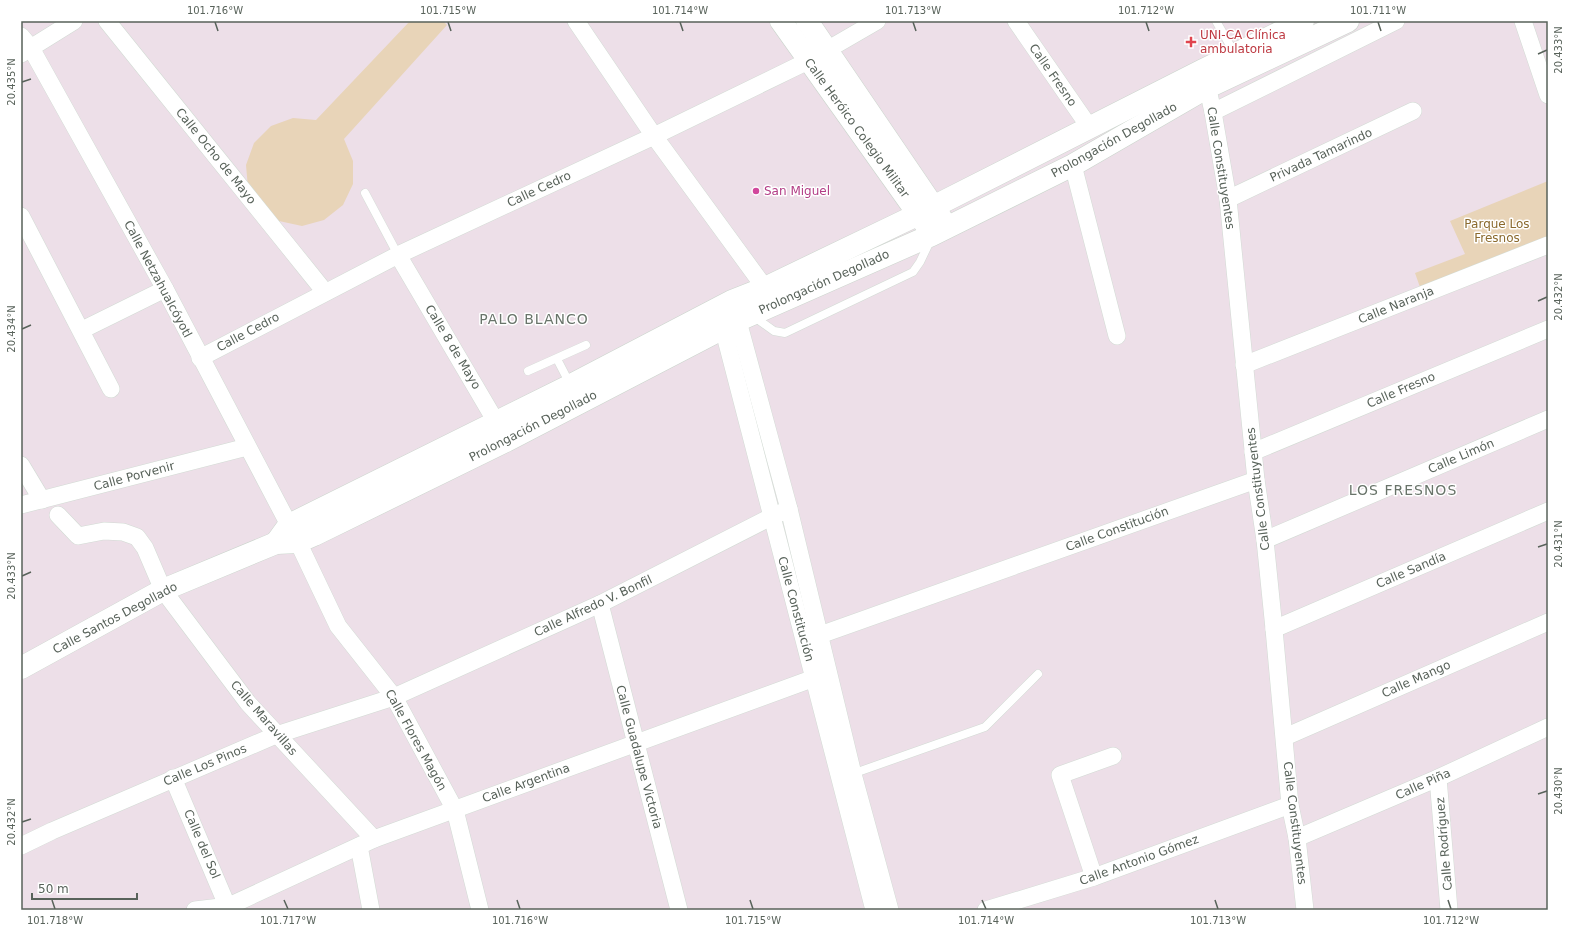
<svg xmlns="http://www.w3.org/2000/svg" width="1569" height="931" font-family="'DejaVu Sans',sans-serif">
<rect width="100%" height="100%" fill="#eddfe8"/>
<!-- green -->
<g fill="#e8d4b8">
<path d="M410,21H443L447,25L344,139L353,161V184L343,205L324,220L302,226L279,221L248,188L246,165L254,143L271,126L293,118L316,120Z"/>
<path d="M1548,181V238L1421,290L1415,273L1465,254L1450,221Z"/>
</g>
<g fill="none" stroke-linecap="round" stroke-linejoin="round">
<!-- lane casing -->
<g stroke="#d2dbd4" stroke-width="9">
<g id="lane">
<path d="M1216,21L1235,54"/>
<path d="M365,193L398,255"/>
<path d="M753,316L774,331L785,333L913,272L920,262L930,241"/>
<path d="M557,359L570,384"/>
<path d="M528,371L586,345"/>
<path d="M852,774L985,727L1038,674"/>
</g>
</g>
<!-- street casing -->
<g stroke="#d2dbd4" stroke-width="18">
<g id="street">
<path d="M107,21L325,292"/>
<path d="M576,21L654,136L765,288"/>
<path d="M1016,21L1090,128"/>
<path d="M1523,21L1548,95"/>
<path d="M21,36L31,48L165,289L298,542L338,626L394,697L455,810L480,910"/>
<path d="M21,54L74,21"/>
<path d="M1205,76L1213,112L1228,199L1256,480L1265,540L1274,629L1290,805L1297,838L1305,910"/>
<path d="M1213,112L1396,21"/>
<path d="M1073,165L1117,336"/>
<path d="M1228,199L1413,111"/>
<path d="M21,216L111,389"/>
<path d="M398,255L502,432"/>
<path d="M735,310L789,509L853,774L890,910"/>
<path d="M720,316L874,910"/>
<path d="M82,330L165,289"/>
<path d="M200,358L398,255L654,136L808,61L877,21"/>
<path d="M1244,365L1548,245"/>
<path d="M1253,452L1548,329"/>
<path d="M21,465L42,500"/>
<path d="M21,505L247,447"/>
<path d="M58,515L78,536L104,531L123,532L137,537L145,548L163,590L248,703L374,839"/>
<path d="M1265,540L1548,419"/>
<path d="M600,604L679,910"/>
<path d="M1274,629L1548,511"/>
<path d="M820,635L1256,480"/>
<path d="M1285,737L1548,622"/>
<path d="M173,778L229,910"/>
<path d="M1438,778L1449,910"/>
<path d="M1297,838L1438,778L1548,727"/>
<path d="M21,846L52,831L276,735L394,697L600,604L771,517L789,509"/>
<path d="M359,846L371,910"/>
<path d="M1094,877L1060,775L1113,756"/>
<path d="M195,910L229,906L374,839L828,673"/>
<path d="M986,910L1094,877L1290,805"/>
</g>
</g>
<!-- secondary casing -->
<g stroke="#cad5cc" stroke-width="23">
<g id="secondary">
<path d="M781,21L926,225"/>
<path d="M807,21L941,218"/>
<path d="M276,543L289,525L571,385L732,301L765,288L919,214L1203,70L1303,21"/>
<path d="M21,668L163,590L276,543L298,542L314,535L506,441L739,320L932,235L1073,165L1208,87L1348,21"/>
</g>
</g>
<!-- lane -->
<use href="#lane" stroke="#fff" stroke-width="8"/>
<!-- street -->
<use href="#street" stroke="#fff" stroke-width="17"/>
<!-- secondary -->
<use href="#secondary" stroke="#fff" stroke-width="22"/>
</g>
<!-- ticks -->
<path fill="none" stroke="#58625a" stroke-width="1.5" d="M215,22L218,31M448,22L451,31M680,22L683,31M913,22L916,31M1146,22L1149,31M1378,22L1381,31M1538,54L1547,50M22,82L31,79M1538,301L1547,297M22,329L31,325M1538,547L1547,544M22,576L31,572M1538,794L1547,791M22,822L31,819M52,900L55,909M284,900L288,909M517,900L520,909M750,900L753,909M982,900L986,909M1215,900L1218,909M1448,900L1451,909"/>
<!-- markers -->
<path fill="#e0444e" stroke="#fff" stroke-width="1.5" d="M1189 36h4v4h4v4h-4v4h-4v-4h-4v-4h4z"/>
<circle fill="#d1479c" stroke="#fff" stroke-width="1.5" cx="756" cy="191" r="4"/>
<g text-anchor="middle" stroke-width="3" stroke-linejoin="round" paint-order="stroke">
<!-- health labels -->
<g font-size="12" fill="#be3a42" stroke="#fff" text-anchor="start">
<text x="1200" y="39">UNI-CA Clínica<tspan x="1200" dy="14">ambulatoria</tspan></text>
</g>
<!-- street labels -->
<g font-size="12" fill="#58625a" stroke="#fff">
<text transform="translate(1053 75) rotate(55)" y="4">Calle Fresno</text>
<text transform="translate(857 128) rotate(54)" y="4">Calle Heróico Colegio Militar</text>
<text transform="translate(1114 140) rotate(-29)" y="4">Prolongación Degollado</text>
<text transform="translate(1321 155) rotate(-25)" y="4">Privada Tamarindo</text>
<text transform="translate(216 156) rotate(51)" y="4">Calle Ocho de Mayo</text>
<text transform="translate(1221 168) rotate(81)" y="4">Calle Constituyentes</text>
<text transform="translate(539 189) rotate(-25)" y="4">Calle Cedro</text>
<text transform="translate(158 279) rotate(62)" y="4">Calle Netzahualcóyotl</text>
<text transform="translate(824 282) rotate(-24)" y="4">Prolongación Degollado</text>
<text transform="translate(1396 305) rotate(-22)" y="4">Calle Naranja</text>
<text transform="translate(248 332) rotate(-28)" y="4">Calle Cedro</text>
<text transform="translate(453 347) rotate(59)" y="4">Calle 8 de Mayo</text>
<text transform="translate(1401 390) rotate(-23)" y="4">Calle Fresno</text>
<text transform="translate(533 426) rotate(-27)" y="4">Prolongación Degollado</text>
<text transform="translate(1461 456) rotate(-23)" y="4">Calle Limón</text>
<text transform="translate(134 476) rotate(-15)" y="4">Calle Porvenir</text>
<text transform="translate(1258 489) rotate(-97)" y="4">Calle Constituyentes</text>
<text transform="translate(1117 529) rotate(-20)" y="4">Calle Constitución</text>
<text transform="translate(1411 570) rotate(-23)" y="4">Calle Sandía</text>
<text transform="translate(593 606) rotate(-25)" y="4">Calle Alfredo V. Bonfil</text>
<text transform="translate(796 609) rotate(75)" y="4">Calle Constitución</text>
<text transform="translate(115 618) rotate(-28)" y="4">Calle Santos Degollado</text>
<text transform="translate(1416 679) rotate(-24)" y="4">Calle Mango</text>
<text transform="translate(264 718) rotate(49)" y="4">Calle Maravillas</text>
<text transform="translate(416 740) rotate(61)" y="4">Calle Flores Magón</text>
<text transform="translate(639 757) rotate(75)" y="4">Calle Guadalupe Victoria</text>
<text transform="translate(205 765) rotate(-23)" y="4">Calle Los Pinos</text>
<text transform="translate(526 783) rotate(-20)" y="4">Calle Argentina</text>
<text transform="translate(1423 784) rotate(-24)" y="4">Calle Piña</text>
<text transform="translate(1295 823) rotate(83)" y="4">Calle Constituyentes</text>
<text transform="translate(202 844) rotate(67)" y="4">Calle del Sol</text>
<text transform="translate(1444 844) rotate(-95)" y="4">Calle Rodríguez</text>
<text transform="translate(1139 860) rotate(-20)" y="4">Calle Antonio Gómez</text>
</g>
<!-- hotel labels -->
<g font-size="12" fill="#b23c85" stroke="#fff" text-anchor="start">
<text x="764" y="195">San Miguel</text>
</g>
<!-- park labels -->
<g font-size="12" fill="#8b6a2e" stroke="#fff">
<text x="1497" y="228">Parque Los<tspan x="1497" dy="14">Fresnos</tspan></text>
</g>
<!-- quarter labels -->
<g font-size="14" letter-spacing="1" fill="#69746a" stroke="#fff">
<text x="534" y="324">PALO BLANCO</text>
<text x="1403" y="495">LOS FRESNOS</text>
</g>
</g>
<!-- border -->
<rect width="1569" height="931" fill="none" stroke="#ffffff" stroke-width="44"/>
<!-- scale -->
<path d="M32 893v6h105v-6" fill="none" stroke="#58625a" stroke-width="2"/>
<text x="38" y="893" font-size="12" fill="#58625a" stroke="#ffffff" stroke-width="3" paint-order="stroke">50 m</text>
<rect x="22" y="22" width="1525" height="887" fill="none" stroke="#58625a" stroke-width="1.5"/>
<g font-size="10" text-anchor="middle" fill="#58625a">
<text x="215" y="14">101.716°W</text>
<text x="448" y="14">101.715°W</text>
<text x="680" y="14">101.714°W</text>
<text x="913" y="14">101.713°W</text>
<text x="1146" y="14">101.712°W</text>
<text x="1378" y="14">101.711°W</text>
<text transform="translate(1558 50) rotate(-90)" y="4">20.433°N</text>
<text transform="translate(11 82) rotate(-90)" y="4">20.435°N</text>
<text transform="translate(1558 297) rotate(-90)" y="4">20.432°N</text>
<text transform="translate(11 329) rotate(-90)" y="4">20.434°N</text>
<text transform="translate(1558 544) rotate(-90)" y="4">20.431°N</text>
<text transform="translate(11 576) rotate(-90)" y="4">20.433°N</text>
<text transform="translate(1558 791) rotate(-90)" y="4">20.430°N</text>
<text transform="translate(11 822) rotate(-90)" y="4">20.432°N</text>
<text x="55" y="924">101.718°W</text>
<text x="288" y="924">101.717°W</text>
<text x="520" y="924">101.716°W</text>
<text x="753" y="924">101.715°W</text>
<text x="986" y="924">101.714°W</text>
<text x="1218" y="924">101.713°W</text>
<text x="1451" y="924">101.712°W</text>
</g>
</svg>
